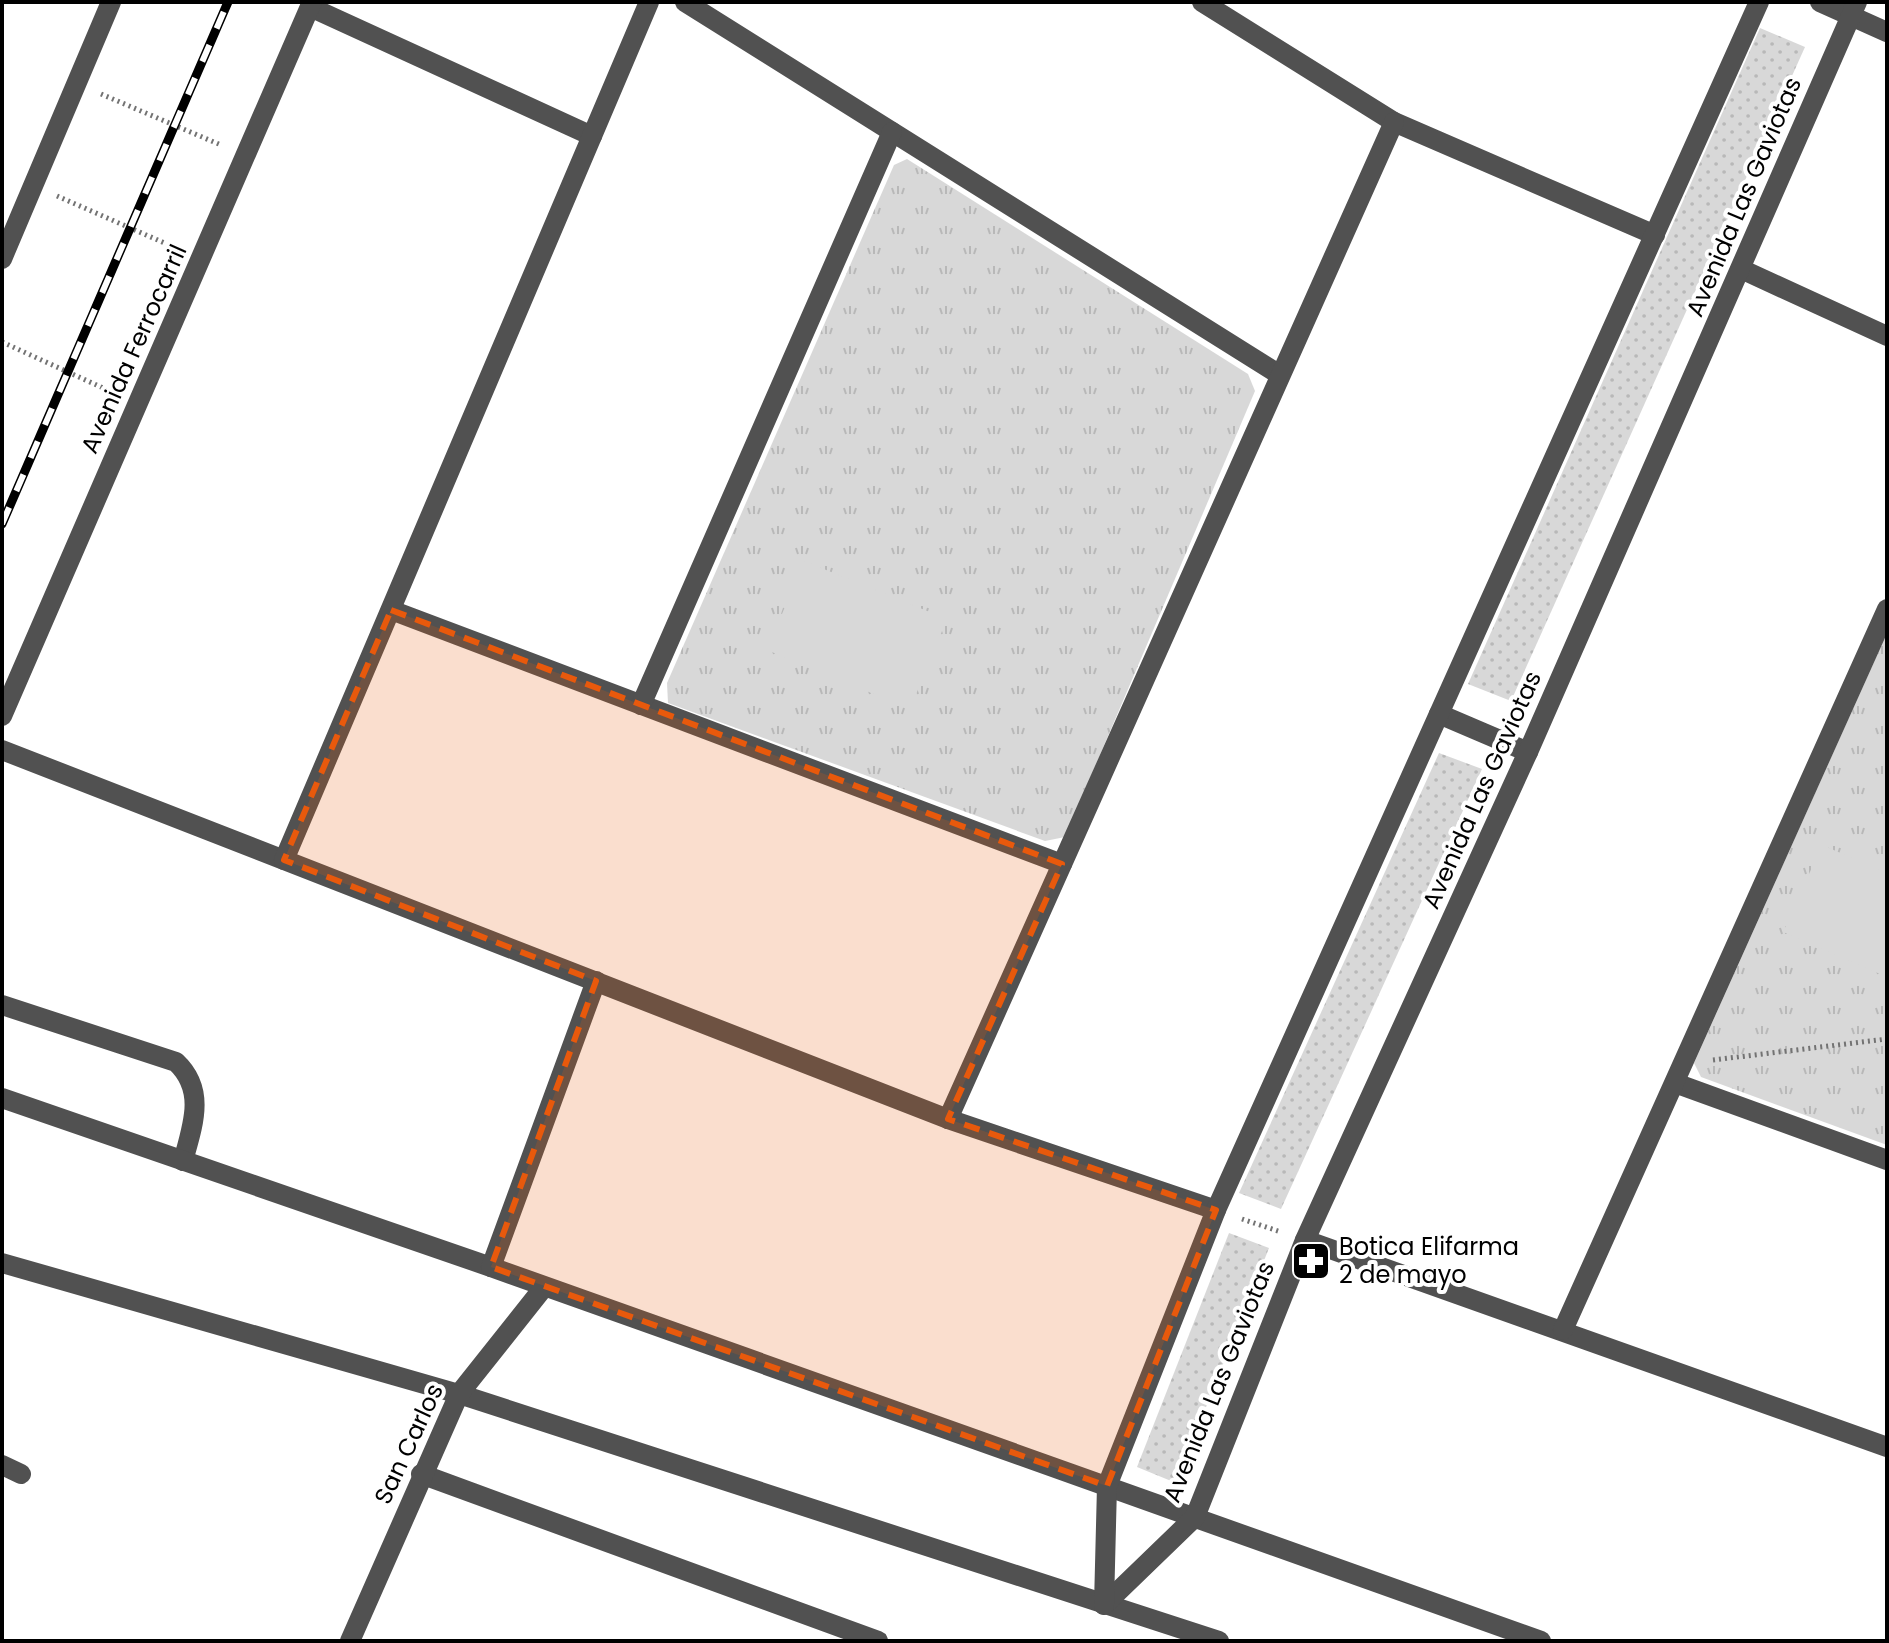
<svg xmlns="http://www.w3.org/2000/svg" width="1889" height="1643" font-family="Poppins,sans-serif">
<defs>
<pattern id="grass-dots" width="8" height="8" patternUnits="userSpaceOnUse" patternTransform="scale(2)"><rect width="8" height="8" fill="#d8d8d8"/><path d="M2 2h.1M6 6h.1" fill="none" stroke="#b8b8b8" stroke-width="1.8" stroke-linecap="round"/></pattern>
<pattern id="park-tufts" width="24" height="20" patternUnits="userSpaceOnUse" patternTransform="scale(2)"><rect width="24" height="20" fill="#d8d8d8"/><path d="M3 7l-1-3M5 7V3M7 7l1-3M15 17l-1-3M17 17v-4M19 17l1-3" fill="none" stroke="#b8b8b8"/></pattern>
</defs>
<rect width="100%" height="100%" fill="#fff"/>
<!-- grass -->
<g fill="url(#grass-dots)">
<path d="M1760,28L1805,47L1511,701L1468,684Z"/>
<path d="M1439,753L1482,769L1281,1209L1239,1193Z"/>
<path d="M1229,1233L1269,1248L1176,1483L1137,1467Z"/>
</g>
<!-- park -->
<g fill="url(#park-tufts)">
<path d="M907,159L1248,374L1255,391L1065,837L1045,841L668,703L667,683L894,165Z"/>
<path d="M1887,633V1145L1701,1077L1694,1063Z"/>
</g>
<!-- pitch -->
<g fill="#d8d8d8">
<path d="M804,561L947,619L910,709L767,650Z"/>
<path d="M1822,845L1887,873V977L1783,932Z"/>
</g>
<g fill="none" stroke-linecap="round" stroke-linejoin="round">
<!-- path -->
<g stroke="#737373" stroke-width="5" stroke-dasharray="2 4" stroke-linecap="butt">
<path d="M101,94L221,145"/>
<path d="M57,196L176,248"/>
<path d="M2,342L114,393"/>
<path d="M1713,1060L1887,1039"/>
<path d="M1242,1219L1281,1232"/>
</g>
<!-- minor -->
<g stroke="#515151" stroke-width="20">
<path d="M685,2L1280,375"/>
<path d="M1202,2L1394,122L1655,235"/>
<path d="M1820,2L1887,32"/>
<path d="M310,7L592,136"/>
<path d="M2,259L111,2"/>
<path d="M1741,269L1887,336"/>
<path d="M391,610L1062,864"/>
<path d="M641,705L892,132"/>
<path d="M1439,714L1528,752"/>
<path d="M2,716L312,2"/>
<path d="M2,750L948,1119L1216,1210"/>
<path d="M284,860L649,2"/>
<path d="M2,1005L176,1062C206,1090 193,1125 183,1161"/>
<path d="M1675,1083L1887,1160"/>
<path d="M2,1098L491,1267L1541,1641"/>
<path d="M948,1119L1394,122"/>
<path d="M1305,1240L1887,1447"/>
<path d="M2,1263L459,1394L1219,1641"/>
<path d="M491,1267L596,981"/>
<path d="M1563,1330L1887,609"/>
<path d="M2,1465L21,1474"/>
<path d="M421,1474L878,1641"/>
<path d="M1104,1605L1195,1517L1305,1240L1528,752L1857,2"/>
<path d="M1104,1605L1107,1486L1216,1210L1759,2"/>
<path d="M350,1641L459,1394L544,1287"/>
</g>
<!-- rail casing -->
<g stroke="#000" stroke-width="9">
<path id="rail" d="M2,524L228,2"/>
</g>
<!-- rail -->
<use href="#rail" stroke="#fff" stroke-width="6" stroke-dasharray="18" stroke-linecap="butt"/>
</g>
<!-- marked area -->
<path fill="#e8590c" fill-opacity="0.2" stroke="#e8590c" stroke-width="6" stroke-dasharray="16 10" stroke-linejoin="round" d="M391,610L1062,864L948,1119L1216,1210L1107,1486L491,1267L596,981L284,860Z"/>
<!-- icons -->
<defs>
<g id="pharmacy-square" transform="scale(2)"><rect x="-9" y="-9" width="18" height="18" rx="4" fill="#000" stroke="#fff"/><path d="M-2-6h4v4h4v4h-4v4h-4v-4h-4v-4h4Z" fill="#fff"/></g>
</defs>
<g fill-rule="evenodd">
<use href="#pharmacy-square" x="1311" y="1261"/>
</g>
<g text-anchor="middle" stroke-width="8" stroke-linejoin="round" paint-order="stroke">
<!-- street labels -->
<g font-size="24" fill="#000" stroke="#fff">
<text transform="translate(1744 197) rotate(-67)" y="8">Avenida Las Gaviotas</text>
<text transform="translate(134 349) rotate(-66)" y="8">Avenida Ferrocarril</text>
<text transform="translate(1482 790) rotate(-66)" y="8">Avenida Las Gaviotas</text>
<text transform="translate(1219 1382) rotate(-68)" y="8">Avenida Las Gaviotas</text>
<text transform="translate(409 1444) rotate(-65)" y="8">San Carlos</text>
</g>
<!-- poi labels -->
<g font-size="24" fill="#000" stroke="#fff" text-anchor="start">
<text x="1339" y="1255">Botica Elifarma<tspan x="1339" dy="28">2 de mayo</tspan></text>
</g>
</g>
<!-- border -->
<rect width="1889" height="1643" fill="none" stroke="#000000" stroke-width="8"/>
</svg>
